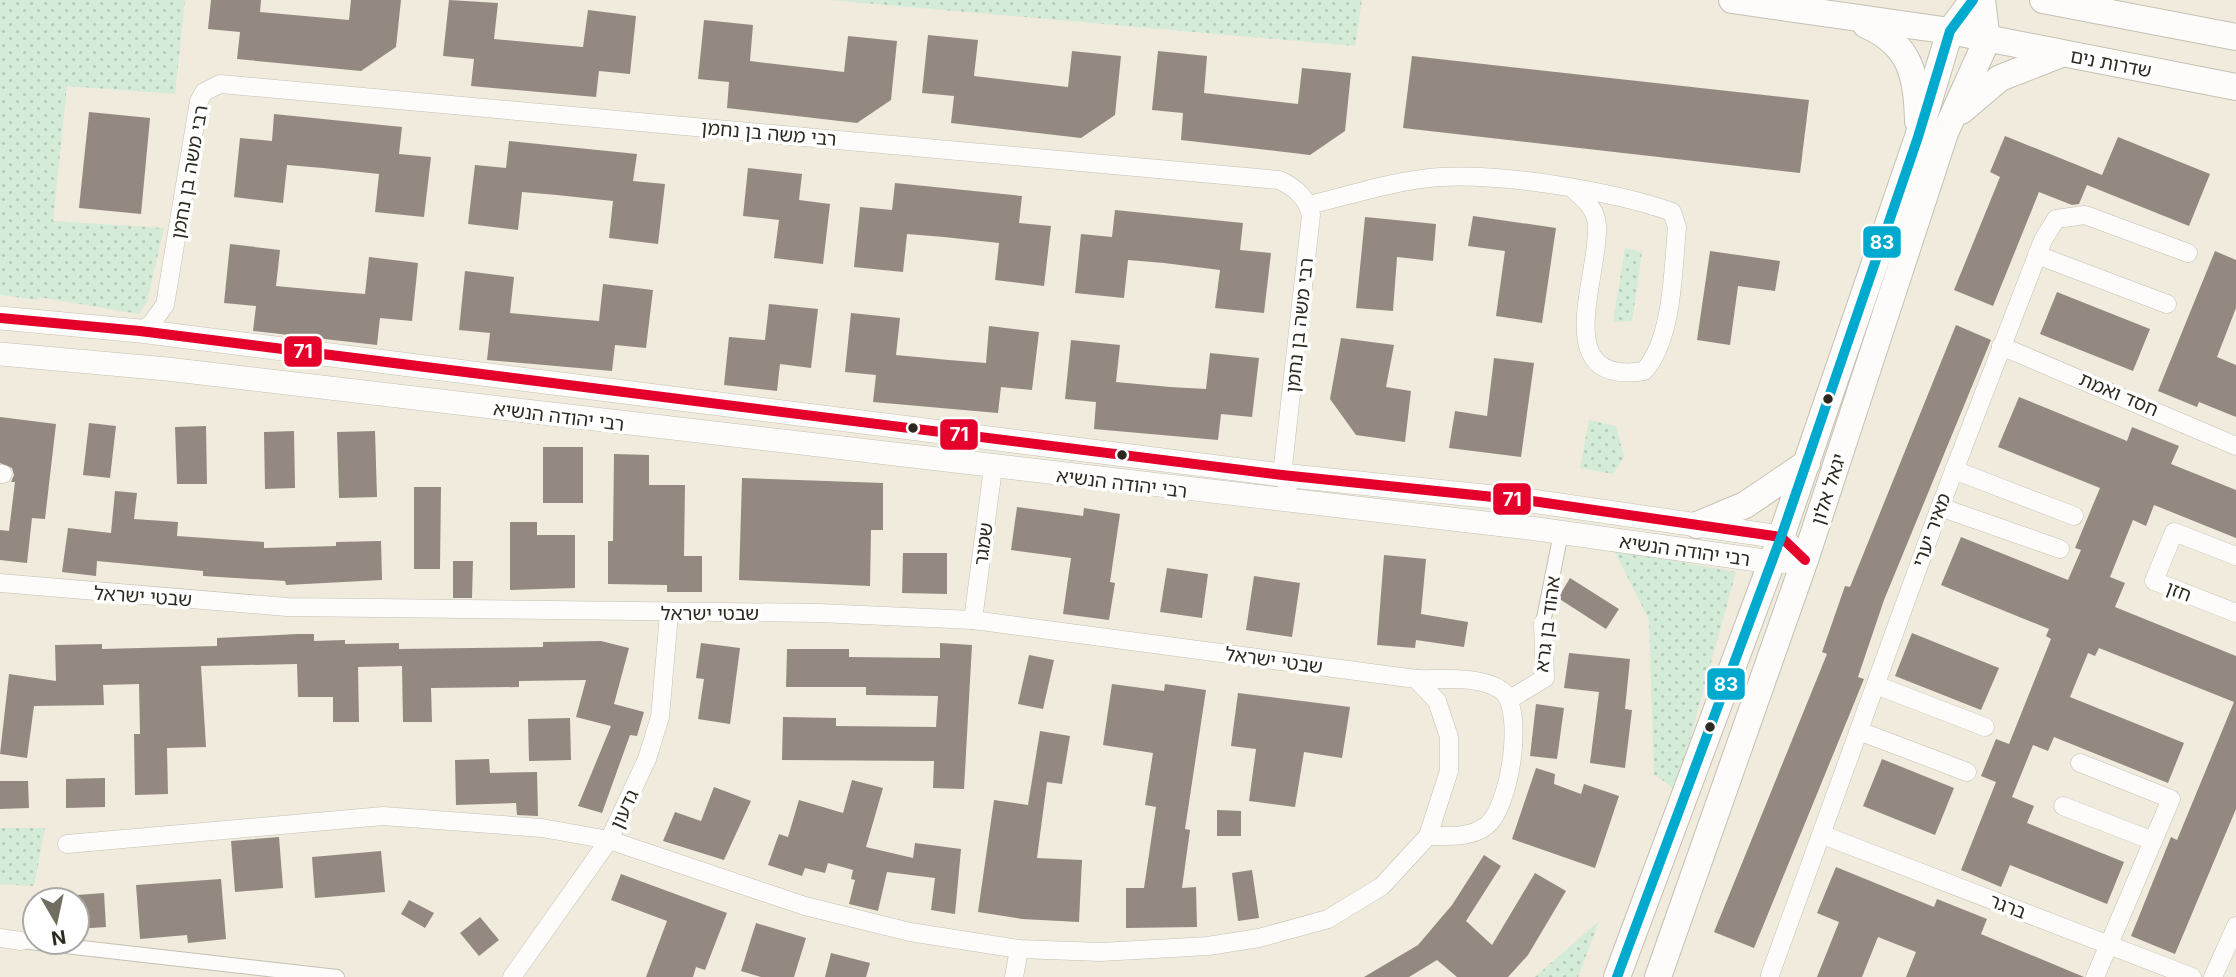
<svg xmlns="http://www.w3.org/2000/svg" width="2236" height="977" font-family="Inter,'Noto Sans Hebrew',sans-serif">
<defs>
<pattern id="green-dots" width="8" height="8" patternUnits="userSpaceOnUse" patternTransform="scale(1.75)"><rect width="8" height="8" fill="#d4ebd7"/><path d="M2 2h.1M6 6h.1" fill="none" stroke="#b6cab8" stroke-width="1.8" stroke-linecap="round"/></pattern>
</defs>
<rect width="100%" height="100%" fill="#f0ebdc"/>
<!-- green -->
<g fill="url(#green-dots)">
<path d="M0,0H185L175,94L67,86L53,221L164,228L147,301L139,314L39,297L38,300L0,295Z"/>
<path d="M830,0H1362L1355,46Z"/>
<path d="M1625,248L1642,252L1632,321L1613,322Z"/>
<path d="M1589,420L1616,426L1624,457L1613,474L1580,468Z"/>
<path d="M1614,550L1736,572L1676,790L1654,774L1649,620Z"/>
<path d="M0,828H45L34,886L0,884Z"/>
<path d="M1599,921L1578,977H1535Z"/>
</g>
<!-- building -->
<g fill="#938980">
<path d="M211,0H261L260,12L349,20L351,0H401L396,47L361,71L237,59L240,32L208,29Z"/>
<path d="M449,0L498,3L494,39L548,44L583,47L588,10L636,16L630,74L599,71L596,97L471,86L474,59L443,56Z"/>
<path d="M704,20L753,25L750,61L844,72L848,36L897,41L891,100L857,123L727,108L729,82L698,79Z"/>
<path d="M928,35L978,40L974,76L1068,87L1072,51L1121,56L1115,115L1081,138L951,123L954,96L922,93Z"/>
<path d="M1158,51L1207,56L1204,93L1298,104L1302,68L1351,73L1345,131L1310,155L1181,140L1183,113L1152,110Z"/>
<path d="M1412,56L1809,100L1800,173L1403,128Z"/>
<path d="M89,112L150,118L141,214L79,208Z"/>
<path d="M274,114L402,127L399,154L431,157L424,217L375,212L379,174L323,168L287,165L283,203L234,197L240,138L272,141Z"/>
<path d="M2005,136L2102,175L2118,137L2210,174L2189,226L2087,185L2079,204L2072,205L2039,192L1993,306L1954,290L2000,177L1990,172Z"/>
<path d="M509,141L637,154L633,181L665,184L658,244L609,238L613,201L557,195L522,192L518,230L468,224L475,165L506,168Z"/>
<path d="M748,168L802,174L799,200L830,204L823,264L774,258L779,220L743,216Z"/>
<path d="M895,183L1022,196L1019,223L1051,226L1044,286L995,280L999,243L944,237L907,234L903,272L854,267L860,207L892,210Z"/>
<path d="M1115,210L1243,223L1240,250L1271,253L1264,313L1215,308L1220,270L1164,263L1128,260L1124,298L1075,293L1081,234L1112,237Z"/>
<path d="M1473,216L1556,228L1542,323L1496,316L1505,251L1468,246Z"/>
<path d="M1365,217L1436,224L1433,261L1397,257L1393,311L1356,308Z"/>
<path d="M230,244L280,250L276,286L329,291L365,294L369,257L418,263L412,321L380,318L377,345L253,331L256,306L224,303Z"/>
<path d="M1710,251L1780,261L1775,291L1738,286L1730,345L1697,340Z"/>
<path d="M2215,251L2236,260V308L2217,357L2236,365V417L2199,402L2197,407L2158,391Z"/>
<path d="M465,271L514,277L510,313L564,318L599,321L603,284L653,290L646,348L615,345L612,371L487,360L490,333L459,330Z"/>
<path d="M2057,292L2150,329L2133,371L2040,334Z"/>
<path d="M769,304L818,309L811,368L780,364L777,391L724,385L729,337L765,340Z"/>
<path d="M851,313L900,318L896,355L949,360L986,363L989,326L1039,332L1032,390L1001,387L998,413L873,402L876,375L845,372Z"/>
<path d="M1956,325L1991,340L1884,600L1858,677L1864,679L1754,948L1714,932L1827,654L1822,652L1845,586L1850,587Z"/>
<path d="M1341,338L1394,345L1386,387L1411,391L1405,442L1356,435L1330,399Z"/>
<path d="M1071,340L1120,345L1116,382L1170,387L1206,389L1210,353L1259,358L1252,417L1221,414L1218,440L1094,429L1096,402L1065,399Z"/>
<path d="M1494,358L1534,363L1521,457L1449,448L1455,411L1487,416Z"/>
<path d="M2019,397L2127,441L2132,427L2179,446L2171,464L2236,490V538L2154,505L2146,526L2133,520L2110,577L2125,583L2115,607L2236,656V809L2175,954L2131,936L2171,837L2177,840L2234,702L2099,648L2095,656L2088,653L2070,697L2184,743L2168,783L2054,737L2048,751L2033,745L2012,797L2034,806L2027,823L2124,862L2107,904L2010,865L2001,887L1961,870L1996,782L1981,776L1996,739L2009,744L2051,639L2046,636L2049,629L1941,585L1961,537L2068,580L2081,550L2075,548L2100,488L1998,447Z"/>
<path d="M0,417L56,424L45,519L32,518L27,563L0,560V530L9,531L15,482H11L14,475L12,468L0,463Z"/>
<path d="M89,423L116,426L110,478L83,475Z"/>
<path d="M206,426L207,484H177L175,427Z"/>
<path d="M294,431L295,488L265,489L264,432Z"/>
<path d="M375,431L377,497L339,498L337,432Z"/>
<rect x="543" y="447" width="40" height="56"/>
<path d="M614,454L649,455V485H685L684,556H702V592H667V585L608,584V541H613Z"/>
<path d="M742,478L883,483V530H871L870,586L739,580Z"/>
<path d="M414,487H441L440,569H414Z"/>
<path d="M115,491L137,493L134,519L178,522L177,536L264,542V548L336,546V542L381,541L382,580L286,585L285,581L203,576V571L97,561L96,576L62,572L68,528L111,533Z"/>
<path d="M1017,507L1083,516L1084,508L1120,514L1110,582L1115,583L1109,620L1063,614L1071,558L1011,550Z"/>
<path d="M510,522H537V535H575V588L510,590Z"/>
<path d="M903,553H947V594L902,593Z"/>
<path d="M1384,555L1426,559L1421,614L1468,622L1464,647L1416,640L1415,648L1377,645Z"/>
<path d="M453,561H473L472,598H453Z"/>
<path d="M1167,568L1208,574L1202,618L1160,612Z"/>
<path d="M1254,576L1300,583L1292,637L1246,630Z"/>
<path d="M1570,578L1619,609L1606,629L1558,598Z"/>
<path d="M1912,633L1999,668L1981,710L1895,676Z"/>
<path d="M297,634H314V641L345,640V644L399,643V649L543,647V642L601,641L629,648L614,704L644,712L637,736L630,735L602,813L578,806L611,726L576,717L586,680L519,681V687L431,688L432,722H403L402,666L358,667L359,722H333V697H298L297,664L201,666L206,747L167,748L168,794L135,795L134,734H140L139,684L103,685L104,705L34,706L27,758L0,754L9,674L56,681L55,645L102,644V649L217,646V638Z"/>
<path d="M701,643L740,648L730,724L698,719L704,679L696,678Z"/>
<path d="M940,643L972,645L964,789L933,788L934,761L782,760L783,717L836,718V726L936,727L938,696L866,695V687H786L787,649H849V657L940,658Z"/>
<path d="M1569,653L1630,659L1625,709L1632,710L1625,768L1590,763L1599,692L1564,688Z"/>
<path d="M1029,655L1054,660L1043,709L1018,704Z"/>
<path d="M1112,684L1164,691L1165,684L1206,690L1185,829L1190,830L1182,888L1196,887L1197,927L1126,928V888H1144L1156,807L1145,805L1153,753L1103,745Z"/>
<path d="M1238,693L1350,707L1342,758L1304,752L1295,807L1249,801L1256,749L1231,746Z"/>
<path d="M1536,704L1564,708L1557,759L1530,756Z"/>
<path d="M570,718L571,760L529,761L528,719Z"/>
<path d="M1040,731L1070,736L1062,784L1047,782L1037,858L1082,860L1079,922L1022,919L978,912L994,800L1028,805Z"/>
<path d="M489,759L490,773L537,772L538,816L517,815L516,803L456,805L455,760Z"/>
<path d="M1882,759L1954,788L1935,835L1863,806Z"/>
<path d="M1536,768L1555,774L1554,784L1581,794L1584,784L1619,796L1595,868L1512,839Z"/>
<path d="M105,778V807L66,808V779Z"/>
<path d="M852,780L883,788L866,847L913,858L915,843L961,849L955,914L931,910L935,878L887,872L878,911L849,904L855,880L851,879L853,870L828,863L825,873L805,868L802,876L768,865L779,834L788,837L799,800L843,813Z"/>
<path d="M0,781H28L29,808L0,809Z"/>
<path d="M714,787L751,801L724,860L663,841L675,812L701,821Z"/>
<path d="M1217,810L1241,811V836H1217Z"/>
<path d="M279,837L283,888L235,892L231,841Z"/>
<path d="M381,851L385,892L315,898L312,857Z"/>
<path d="M1484,855L1501,866L1466,921L1492,945L1535,873L1566,891L1528,955L1508,977H1457L1437,960L1409,977H1364L1418,945L1452,905Z"/>
<path d="M1836,867L1934,907L1937,899L1987,919L1981,934L2084,977H1906L1916,952L1878,937L1862,977H1817L1839,922L1817,913Z"/>
<path d="M1252,870L1259,918L1238,921L1232,873Z"/>
<path d="M621,874L727,913L705,970L696,967L693,977H646L667,921L611,900Z"/>
<path d="M221,879L226,939L188,943L187,935L140,939L136,885Z"/>
<path d="M104,893L106,927L77,929V895Z"/>
<path d="M409,900L434,913L425,928L401,914Z"/>
<path d="M480,917L499,940L479,956L460,933Z"/>
<path d="M756,923L806,938L794,977H761L741,971Z"/>
<path d="M831,953L870,963L866,977H825Z"/>
</g>
<g fill="none" stroke-linecap="round" stroke-linejoin="round">
<!-- pedestrian casing -->
<g stroke="#c4c0b4" stroke-width="16">
<g id="pedestrian">
<path d="M1543,623L1561,533"/>
<path d="M21,941L337,977"/>
</g>
</g>
<!-- minor casing -->
<g stroke="#c4c0b4" stroke-width="19">
<g id="minor">
<path d="M1309,205C1351,195 1396,180 1440,177C1501,173 1613,191 1672,212L1677,227C1673,269 1673,339 1644,371C1548,386 1600,276 1597,225C1596,209 1585,200 1574,190"/>
<path d="M2037,255L2167,304"/>
<path d="M140,331L151,324L165,305L199,101L204,92L220,84L1279,180C1295,187 1307,198 1311,215L1282,475L1288,486"/>
<path d="M2001,346L2236,446"/>
<path d="M1954,470L2074,516"/>
<path d="M0,474H3"/>
<path d="M1940,507L2060,549"/>
<path d="M2236,556L2174,532L2154,581L2236,613"/>
<path d="M0,583L287,607L819,613L973,620L1416,679L1437,701L1449,737V771L1428,836L1382,886L1328,919L1259,938L1208,946L1101,952L1019,949L910,932L805,906L609,840L542,828L383,816L67,844"/>
<path d="M973,620L993,468"/>
<path d="M1416,679C1441,680 1480,675 1501,690C1526,707 1510,809 1486,826C1471,838 1446,836 1428,836"/>
<path d="M1876,685L1985,727"/>
<path d="M1510,699L1545,678L1543,623"/>
<path d="M1859,731L1967,772"/>
<path d="M2080,763L2171,799L2095,977"/>
<path d="M2063,806L2153,841"/>
<path d="M1823,835L2192,977"/>
<path d="M0,938L21,941"/>
<path d="M1770,975L1940,507L2043,240L2056,219L2085,215L2188,253"/>
<path d="M512,977L609,840L647,759L660,717L669,614"/>
<path d="M1014,977L1019,949"/>
<path d="M2213,977L2236,926"/>
</g>
</g>
<!-- tertiary casing -->
<g stroke="#c4c0b4" stroke-width="24">
<g id="tertiary">
<path d="M0,318L140,331L1282,475L1532,501L1781,537L1805,560"/>
<path d="M0,354L167,369L1537,529L1772,562L1787,561"/>
</g>
</g>
<!-- secondary casing -->
<g stroke="#c4c0b4" stroke-width="28">
<g id="secondary">
<path d="M1732,0L1950,31L2236,87"/>
<path d="M2043,0L2236,37"/>
<path d="M1866,25C1910,44 1917,75 1918,121"/>
<path d="M1961,111L2000,78L2059,55"/>
<path d="M1697,525L1745,505L1807,463"/>
<path d="M1617,977L1781,537L1918,137L1950,31L1973,0"/>
<path d="M1658,977L1805,560L1945,133L1987,40L1982,0"/>
</g>
</g>
<!-- pedestrian -->
<use href="#pedestrian" stroke="#fdfcfa" stroke-width="14"/>
<!-- minor -->
<use href="#minor" stroke="#fdfcfa" stroke-width="18"/>
<!-- tertiary -->
<use href="#tertiary" stroke="#fdfcfa" stroke-width="23"/>
<!-- secondary -->
<use href="#secondary" stroke="#fdfcfa" stroke-width="26"/>
<!-- bus-1 casing -->
<g stroke="#fff" stroke-width="16">
<path id="bus-1" d="M0,318L140,331L1282,475L1532,501L1781,537L1805,560"/>
</g>
<!-- bus-2 casing -->
<g stroke="#fff" stroke-width="16">
<path id="bus-2" d="M1617,977L1781,537L1918,137L1950,31L1973,0"/>
</g>
<!-- bus-1 -->
<use href="#bus-1" stroke="#e4002b" stroke-width="10"/>
<!-- bus-2 -->
<use href="#bus-2" stroke="#00a9ce" stroke-width="10"/>
</g>
<!-- markers -->
<g fill="#2c291e" stroke="#fff" stroke-width="2.5">
<circle cx="1828" cy="399" r="6"/>
<circle cx="913" cy="428" r="6"/>
<circle cx="1122" cy="455" r="6"/>
<circle cx="1710" cy="727" r="6"/>
</g>
<g text-anchor="middle" stroke-width="7" stroke-linejoin="round" paint-order="stroke">
<!-- street labels -->
<g font-size="19" fill="#2c291e" stroke="#fff">
<text transform="translate(2111 63) rotate(11)" y="7">שדרות נים</text>
<text transform="translate(769 133) rotate(5)" y="7">רבי משה בן נחמן</text>
<text transform="translate(189 172) rotate(-80)" y="7">רבי משה בן נחמן</text>
<text transform="translate(1299 325) rotate(-84)" y="7">רבי משה בן נחמן</text>
<text transform="translate(2119 394) rotate(23)" y="7">חסד ואמת</text>
<text transform="translate(559 416) rotate(7)" y="7">רבי יהודה הנשיא</text>
<text transform="translate(1122 483) rotate(7)" y="7">רבי יהודה הנשיא</text>
<text transform="translate(1828 489) rotate(-72)" y="7">יגאל אלון</text>
<text transform="translate(1931 530) rotate(-70)" y="7">מאיר יערי</text>
<text transform="translate(983 544) rotate(-82)" y="7">שמגר</text>
<text transform="translate(1685 550) rotate(8)" y="7">רבי יהודה הנשיא</text>
<text transform="translate(2179 591) rotate(21)" y="7">חזן</text>
<text transform="translate(143 596) rotate(4)" y="7">שבטי ישראל</text>
<text x="710" y="620">שבטי ישראל</text>
<text transform="translate(1547 624) rotate(-83)" y="7">אהוד בן גרא</text>
<text transform="translate(1274 660) rotate(8)" y="7">שבטי ישראל</text>
<text transform="translate(624 809) rotate(-65)" y="7">גדעון</text>
<text transform="translate(2008 906) rotate(21)" y="7">ברגר</text>
</g>
</g>
<g stroke="#fff" stroke-width="2.5">
<rect x="1862" y="225" width="40" height="34" rx="7" fill="#00a9ce"/>
<rect x="283" y="335" width="40" height="33" rx="7" fill="#e4002b"/>
<rect x="939" y="418" width="40" height="33" rx="7" fill="#e4002b"/>
<rect x="1492" y="482" width="40" height="34" rx="7" fill="#e4002b"/>
<rect x="1706" y="667" width="40" height="34" rx="7" fill="#00a9ce"/>
</g>
<g font-size="19" text-anchor="middle" font-weight="bold" fill="#fff">
<text x="1882" y="249">83</text>
<text x="303" y="358">71</text>
<text x="959" y="441">71</text>
<text x="1512" y="506">71</text>
<text x="1726" y="691">83</text>
</g>
<!-- north arrow -->
<g transform="translate(56 921) rotate(171)"><circle r="33" fill="#ffffff" stroke="#aba9a5" stroke-width="2"/>
<path d="M0-5L12 26L0 18L-12 26Z" fill="#716d60"/>
<text y="-10" font-size="19" font-weight="bold" text-anchor="middle" fill="#2c291e">N</text>
</g>
</svg>
